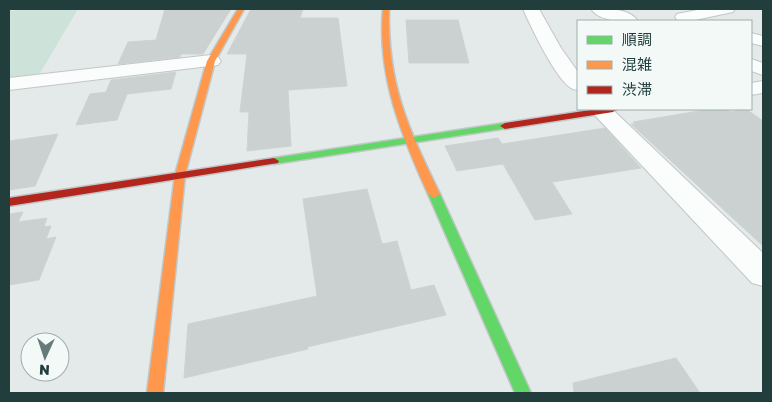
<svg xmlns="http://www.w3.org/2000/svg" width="772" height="402" font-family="'Golos Text','Noto Sans JP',sans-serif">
<rect width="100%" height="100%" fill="#e4eae9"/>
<!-- green -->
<path fill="#cde3d9" d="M34,9H78L39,75L9,78V11Z"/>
<!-- building -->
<g fill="#cbd1d0" stroke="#cdd3d2">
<path d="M165,9H231L203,54H181L180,57L118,64L128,42L156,40Z"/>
<path d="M251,9H303L300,18H338L347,86L288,90L291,146L247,151L249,112H240L247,54H227Z"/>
<path d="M406,20H458L469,63H409Z"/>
<path d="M176,72L171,89L127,94L117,120L76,125L90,94L106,92L111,80Z"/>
<path d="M711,109H726L730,112L746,109L763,121V246L631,124H635L633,122Z"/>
<path d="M605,128L641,168L552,182L572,214L535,220L503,164L457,171L445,146L498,138L502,144Z"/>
<path d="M58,134L35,186L9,190V141Z"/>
<path d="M367,189L382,244L397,241L411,290L434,285L446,315L307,347L308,349L184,378L188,324L317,296L303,199Z"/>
<path d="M23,212L18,222L47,218L44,227L51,226L46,239L56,237L39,280L9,285V214Z"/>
<path d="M676,358L700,393H574L573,383Z"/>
</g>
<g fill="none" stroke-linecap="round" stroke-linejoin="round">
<!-- street casing -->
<g stroke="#c1c7c6" stroke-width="2">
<g id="street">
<path d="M523,9H539L561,48L578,72V90C577,90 572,89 571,88C555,78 531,27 523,9Z"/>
<path d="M591,9C605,8 629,8 638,21C624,22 600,22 591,9Z"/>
<path d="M702,9H735L733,12L695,20V21H678L675,17L677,14Z"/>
<path d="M751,33L763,36V46L751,43Z"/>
<path d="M211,55L218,57L221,61L218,65L9,90V78Z"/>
<path d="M751,59L763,63V75L751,71Z"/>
<path d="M763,81V93L751,95V83Z"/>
<path d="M589,109H612L763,253V286L752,283Z"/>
</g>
</g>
<!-- fast casing -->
<g stroke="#c0c7c6" stroke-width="3">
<g id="fast">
<path d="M505,123L510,126L508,128L274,164L269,161L274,158Z"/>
<path d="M434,190L440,194L531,393H515L428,194Z"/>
</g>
</g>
<!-- slow casing -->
<g stroke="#c0c7c6" stroke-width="3">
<g id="slow">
<path d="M238,9H244L215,61L185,175L163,393H147L175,175L207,61Z"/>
<path d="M383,9H389C387,84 408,128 440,194L434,198L428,194C401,134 377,76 383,9Z"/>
</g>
</g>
<!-- jam casing -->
<g stroke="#c0c7c6" stroke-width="3">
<g id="jam">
<path d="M597,109H617L613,112L505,129L500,126L505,123Z"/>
<path d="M274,158L279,161L278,163L9,206V198Z"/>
</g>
</g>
<!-- street -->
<use href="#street" fill="#fbfcfc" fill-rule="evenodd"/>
<!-- fast -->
<use href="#fast" fill="#63d668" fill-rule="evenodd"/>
<!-- slow -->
<use href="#slow" fill="#ff974d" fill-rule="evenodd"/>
<!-- jam -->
<use href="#jam" fill="#b3261e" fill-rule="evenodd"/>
</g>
<!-- border -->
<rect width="772" height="402" fill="none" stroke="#213e3d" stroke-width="20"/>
<!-- legend -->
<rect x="577" y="20" width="175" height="90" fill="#f2f9f7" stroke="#9eaead"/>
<rect x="587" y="36" width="25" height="8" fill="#63d668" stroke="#9eaead"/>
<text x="622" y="45" font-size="15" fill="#213e3d">順調</text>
<rect x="587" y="61" width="25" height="8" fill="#ff974d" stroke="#9eaead"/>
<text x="622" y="70" font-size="15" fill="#213e3d">混雑</text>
<rect x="587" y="86" width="25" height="8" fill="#b3261e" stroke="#9eaead"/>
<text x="622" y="95" font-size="15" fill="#213e3d">渋滞</text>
<!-- north arrow -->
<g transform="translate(45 357) rotate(183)"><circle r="24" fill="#f2f9f7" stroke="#9eaead"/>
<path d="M0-4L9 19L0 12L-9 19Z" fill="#657a79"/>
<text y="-8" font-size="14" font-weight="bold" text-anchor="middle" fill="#213e3d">N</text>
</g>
</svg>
